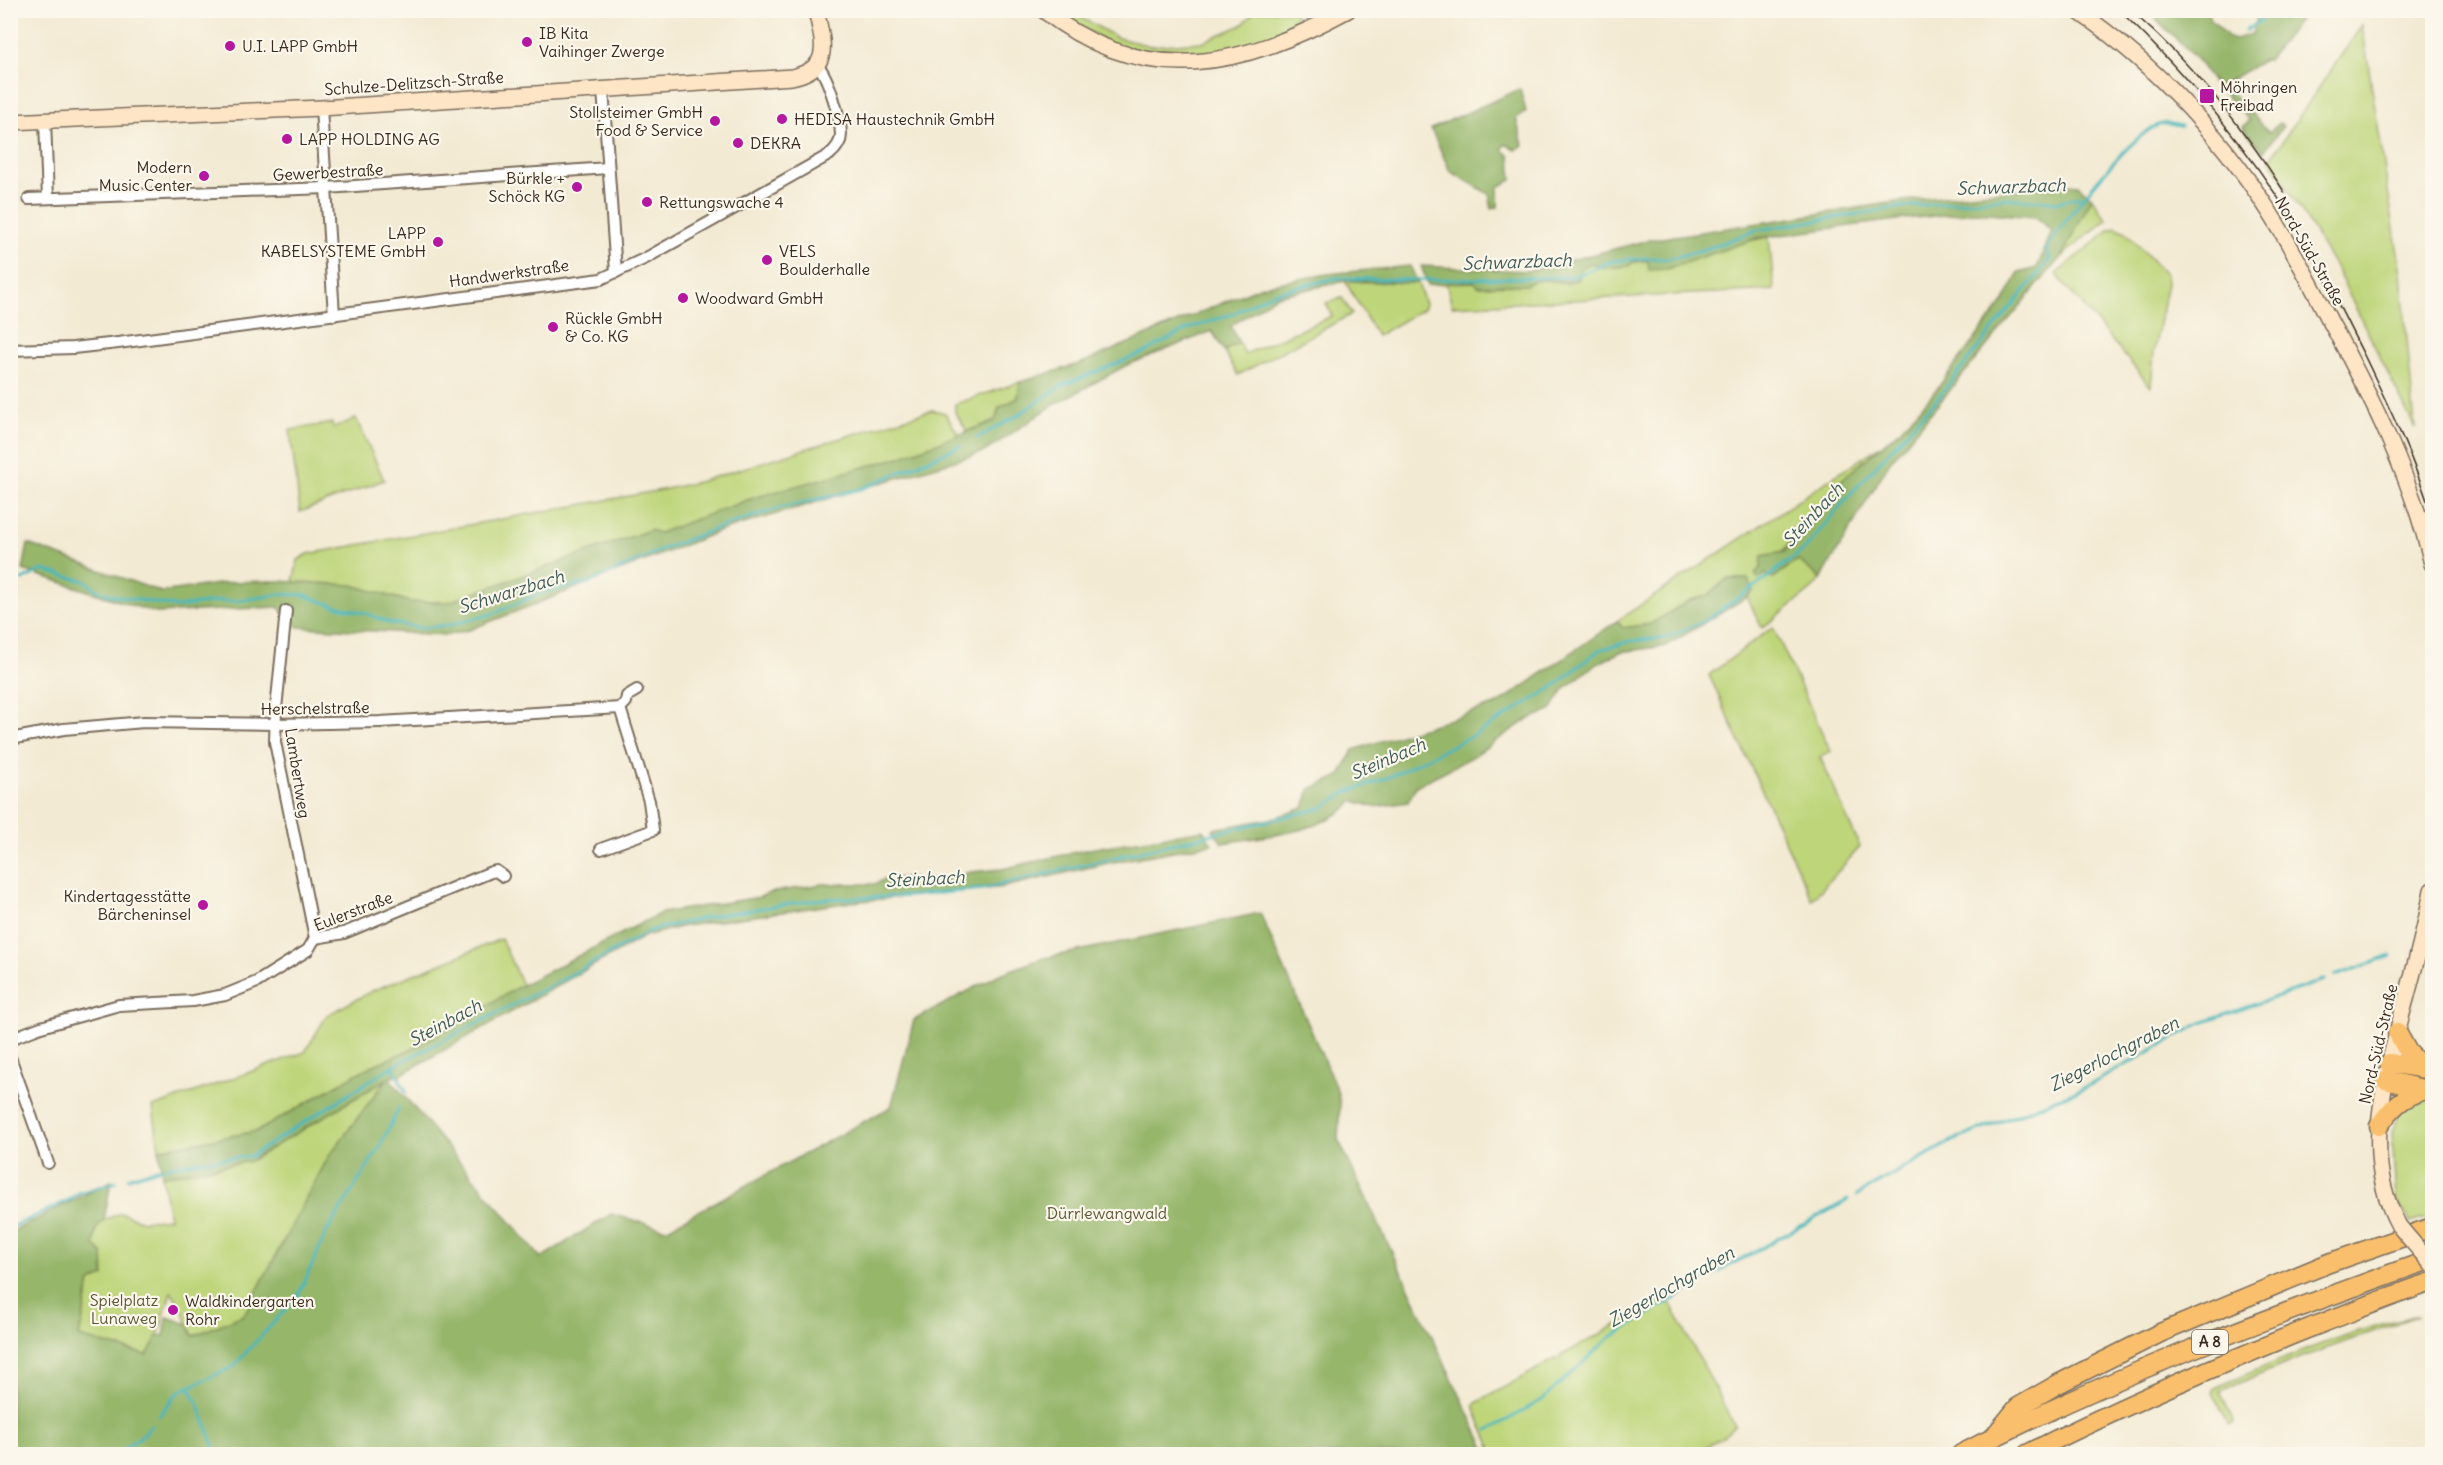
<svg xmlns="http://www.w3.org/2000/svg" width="2443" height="1465" font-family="Delius,sans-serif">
<rect width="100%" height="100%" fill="#fbf7ec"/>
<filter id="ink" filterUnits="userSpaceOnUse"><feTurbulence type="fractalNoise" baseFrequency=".0167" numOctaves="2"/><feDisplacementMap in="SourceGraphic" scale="12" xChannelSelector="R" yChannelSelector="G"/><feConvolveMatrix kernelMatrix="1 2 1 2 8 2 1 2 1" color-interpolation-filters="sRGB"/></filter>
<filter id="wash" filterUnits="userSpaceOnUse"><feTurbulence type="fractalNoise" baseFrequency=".008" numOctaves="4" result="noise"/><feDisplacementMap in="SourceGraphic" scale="24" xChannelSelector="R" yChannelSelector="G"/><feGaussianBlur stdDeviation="1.35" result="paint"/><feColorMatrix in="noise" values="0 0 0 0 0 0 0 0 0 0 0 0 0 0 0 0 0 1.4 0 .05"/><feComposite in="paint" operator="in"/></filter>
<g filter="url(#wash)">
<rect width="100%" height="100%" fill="#f3ead3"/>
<!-- green -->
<g fill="#bed57a" stroke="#7c804c" stroke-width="1.5">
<path d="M1053,11H1069L1118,38L1151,46L1202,42L1242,25L1255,11H1294L1300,29L1248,50L1204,57L1159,56L1118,48Z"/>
<path d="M2362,25L2401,273L2415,428L2337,270L2270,159Z"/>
<path d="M2092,198L2107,219L2061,257Z"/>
<path d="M2116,227L2126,232L2166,275L2167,283L2154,351L2151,387L2056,274L2109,230Z"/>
<path d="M1769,237L1774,290L1452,306L1446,283L1551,280L1568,284L1581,268L1591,263L1605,268Z"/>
<path d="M1345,281L1418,283L1425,304L1423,309L1377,336Z"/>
<path d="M1342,298L1352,314L1238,375L1224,351L1239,343L1245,354L1332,316L1326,303Z"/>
<path d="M1020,382L1018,398L999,408L995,421L967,431L955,412V404Z"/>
<path d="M932,410L945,413L959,435L897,458L659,533L650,530L449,602H410L352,585L293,582L298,560L308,554L662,490L698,482Z"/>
<path d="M356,418L384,480L300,512L290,430L332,423L334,428Z"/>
<path d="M1889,440L1838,483L1765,573L1773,578L1798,560L1821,579L1811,590L1762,628L1747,597L1753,591L1727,579L1707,596L1690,600L1651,624L1623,628L1617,621Z"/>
<path d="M1773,627L1831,752L1820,757L1860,847L1812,900L1709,675Z"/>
<path d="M501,939L522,985L412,1049L367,1068L258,1131L159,1149L153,1107L305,1052L327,1015L372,991Z"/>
<path d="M388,1078L329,1156L244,1315L193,1336L179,1303L171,1292L156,1342L147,1355L79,1337L90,1282L96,1228L104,1220L121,1213L143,1221L169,1218L162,1176L250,1161Z"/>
<path d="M2432,1095V1216L2411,1223L2396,1199L2392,1132L2400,1109Z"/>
<path d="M1667,1297L1735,1426L1720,1439L1693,1454H1494L1477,1415L1474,1404Z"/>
<path d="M2419,1315L2300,1358L2220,1391L2234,1423L2229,1425L2213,1393L2215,1388C2282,1359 2348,1330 2419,1315Z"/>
</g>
<!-- forest -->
<g fill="#96b66a" stroke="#687044" stroke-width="1.5">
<path d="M2148,11H2208L2211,20L2232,40L2252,34L2259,11H2306L2268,60H2264L2223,84L2269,132L2280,123L2283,126L2263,152L2243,127L2250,120L2213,83L2201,64Z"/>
<path d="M1520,89L1526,112L1516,118L1523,145L1516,150L1506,144L1502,149L1510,156L1512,180L1498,187V207L1492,209L1489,194L1450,171L1431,129Z"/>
<path d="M2067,184L2078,185L2092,198L2061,257L1889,463L1821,579L1798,560L1773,578L1765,574L1758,579L1755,573L1761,568L1762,556L1784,552L1838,483L1900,430L1933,394L2004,301L2019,273L2037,268L2052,231L2036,217L1975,212L1904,219L1758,238L1667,269L1649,270L1648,261H1633L1629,266L1605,268L1591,263L1581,268L1579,279C1561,287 1543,274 1526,285L1478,286L1474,281L1428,285L1421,266L1528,271L1649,240L1903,201Z"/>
<path d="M1410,266L1418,283L1345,281L1276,296L1231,326L1239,343L1224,351L1212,331L1125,366L1052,406L984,452L720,531L469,630L448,635L298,627L278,607L156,613L23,570L28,544L161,592L232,582L277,581L352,585L410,602H449L650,530L659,533L753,498L897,458L995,421L999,408L1018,398L1020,382L1082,363L1262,286L1327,274Z"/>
<path d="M1727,579H1748L1753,591L1747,597L1666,646L1620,652L1592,667L1564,689L1551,710L1527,720L1472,757L1416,786L1408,802L1374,807L1354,801C1319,835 1268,835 1222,843L1213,829L1270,819L1304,808L1310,789L1340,776L1353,750L1498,704L1617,621L1623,628L1651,624L1690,600L1707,596Z"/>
<path d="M1203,830L1212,844L1108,863L1004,887L852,902L684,926L645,936L402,1074L389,1078L541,1258L611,1214L666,1229L891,1107L914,1020L998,975L1040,959L1260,913L1337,1090L1340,1103L1338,1139L1488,1454H11V1232L111,1181L104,1220L96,1229L94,1245L103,1254L104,1276L90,1282L79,1337L147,1355L158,1335L164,1336L167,1317L188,1324L193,1336L244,1315L329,1156L387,1079L250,1161L162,1176L159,1149L258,1131L367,1068L412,1049L522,985L661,913L760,897L769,893L822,884H875L883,880L910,877L922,881L957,877L970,872L1002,869L1089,849Z"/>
</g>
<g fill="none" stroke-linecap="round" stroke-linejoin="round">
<!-- stream -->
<g stroke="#47b7bd" stroke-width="3">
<path d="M2245,31L2263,19L2269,10"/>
<path d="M977,438L1017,416L1061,386L1143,353L1188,329L1232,314L1273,293L1336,278L1415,280L1573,277L1613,261L1648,258L1668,259L1709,248L1757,230L1902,207L2004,198L2059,202L2082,196"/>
<path d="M10,580L12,579"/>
<path d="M22,580L42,570L85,581L97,590L111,595L178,607L220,601H238L281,594L304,595L335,606L365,613L390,623L422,628L450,625L492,614L544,592L589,583L663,549L726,525L780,508L861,489L960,446"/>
<path d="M2335,976L2391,956"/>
<path d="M393,1067L406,1092"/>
<path d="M128,1178L157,1169L199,1161L251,1156L393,1066L554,984L652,930L718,915L822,899L909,896L982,889L1322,808L1347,792L1385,779L1478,733L1552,688L1599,650L1631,641L1666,638L1706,620L1763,581L1806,548L1847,498L1936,400L2050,259L2046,251C2059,225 2135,128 2162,124C2168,123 2175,125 2181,126"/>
<path d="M1857,1195L1950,1142L2086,1087L2199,1024L2324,980"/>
<path d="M10,1228L69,1200L79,1193L116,1182"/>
<path d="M189,1387L198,1403L215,1448"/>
<path d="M159,1416L178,1392L233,1367L298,1296L326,1233L378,1150L399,1108"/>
<path d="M1488,1431L1542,1400L1611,1337L1725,1268L1848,1200"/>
<path d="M125,1448L144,1434L152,1424"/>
<path d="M1470,1454L1480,1448"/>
</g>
</g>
</g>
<g filter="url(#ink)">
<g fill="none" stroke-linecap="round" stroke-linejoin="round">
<!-- street casing -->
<g stroke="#7b6d5d" stroke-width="14">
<g id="street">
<path d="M603,89L616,272"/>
<path d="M321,108L334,315"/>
<path d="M45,121L48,198"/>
<path d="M29,199L327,188L608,168"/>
<path d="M10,350L73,348L118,343L601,279L646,258L829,155C835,150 841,144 841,135C841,119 828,76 818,66"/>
<path d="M286,611L276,709L275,742L315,938"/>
<path d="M620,708L626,702L627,696L637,690"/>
<path d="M10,739L64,729L144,722L275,724L380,722L620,708"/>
<path d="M601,849L653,830L649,801L620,708"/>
<path d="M315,938L344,933L491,872L496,871L503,876"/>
<path d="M10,1039L41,1027L119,1005L193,1001L225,995L257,982L308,950L315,938"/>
<path d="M10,1057L48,1163"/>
</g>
</g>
<!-- secondary casing -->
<g stroke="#7b6d5d" stroke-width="18">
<g id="secondary">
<path d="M1043,10C1145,91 1243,67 1348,10"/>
<path d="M2076,10C2157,65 2230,145 2280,229C2298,259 2314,290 2330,321C2372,398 2412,478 2432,564"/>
<path d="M10,122L321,108L792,77C833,68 823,43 816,10"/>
<path d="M2399,1226C2364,1163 2381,1094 2398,1029C2410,983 2424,937 2432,890"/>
</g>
</g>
<!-- highway casing -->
<g stroke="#7b6d5d" stroke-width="21">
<g id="highway">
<path d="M2397,1032L2408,1052L2422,1067"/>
<path d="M2389,1063L2432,1070"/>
<path d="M2385,1080L2427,1090"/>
<path d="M2379,1126C2392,1107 2403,1096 2426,1090"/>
<path d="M1996,1434L2018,1407L2058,1384L2160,1333L2329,1263L2432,1227"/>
<path d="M1961,1454C2112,1376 2272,1316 2432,1259"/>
<path d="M2027,1454C2120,1407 2215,1366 2312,1327C2352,1312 2392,1295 2432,1282"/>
</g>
</g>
<!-- street -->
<use href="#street" stroke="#fff" stroke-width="10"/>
<!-- secondary -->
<use href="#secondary" stroke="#fde5c5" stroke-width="15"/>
<!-- highway -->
<use href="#highway" stroke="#f9bf6d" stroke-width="18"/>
<!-- tram -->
<g stroke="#3b2a1e" stroke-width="1.5">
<path d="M2119,10C2187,75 2249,148 2297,228C2322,270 2343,314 2365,357C2390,409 2415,461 2432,516"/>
<path d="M2139,18C2196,68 2245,130 2285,193"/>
</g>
<!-- secondary-bridge casing -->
<g stroke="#7b6d5d" stroke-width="18" stroke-linecap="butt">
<path id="secondary-bridge" d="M2399,1226L2432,1265"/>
</g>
<!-- secondary-bridge -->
<use href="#secondary-bridge" stroke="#fde5c5" stroke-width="15"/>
</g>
</g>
<!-- markers -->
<g fill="#b5179e" stroke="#fbf7ec" stroke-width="2">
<circle cx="527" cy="42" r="6"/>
<circle cx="230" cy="46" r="6"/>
<rect x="2199" y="88" width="16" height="16" rx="3"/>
<circle cx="782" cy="119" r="6"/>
<circle cx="715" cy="121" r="6"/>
<circle cx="287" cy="139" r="6"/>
<circle cx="738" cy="143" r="6"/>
<circle cx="204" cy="176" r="6"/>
<circle cx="577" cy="187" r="6"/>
<circle cx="647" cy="202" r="6"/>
<circle cx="438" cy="242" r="6"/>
<circle cx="767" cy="260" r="6"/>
<circle cx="683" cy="298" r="6"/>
<circle cx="553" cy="327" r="6"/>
<circle cx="203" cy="905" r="6"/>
<circle cx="173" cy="1310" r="6"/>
</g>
<g text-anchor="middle" stroke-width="4.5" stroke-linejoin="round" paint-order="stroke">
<!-- shield labels -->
<rect fill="#fbf7ec" stroke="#75685c" stroke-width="1.5" x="2192" y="1330" width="36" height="24" rx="4.5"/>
<g font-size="15" font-weight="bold" fill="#3b2a1e">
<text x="2210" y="1347">A 8</text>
</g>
<!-- poi labels -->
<g font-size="16" fill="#3b2a1e" stroke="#fbf7ec" text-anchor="start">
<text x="539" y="39">IB Kita<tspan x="539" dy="18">Vaihinger Zwerge</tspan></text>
<text x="242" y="52">U.I. LAPP GmbH</text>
<text x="2220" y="93">Möhringen<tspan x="2220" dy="18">Freibad</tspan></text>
<text x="703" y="118" text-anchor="end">Stollsteimer GmbH<tspan x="703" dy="18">Food &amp; Service</tspan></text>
<text x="794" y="125">HEDISA Haustechnik GmbH</text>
<text x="299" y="145">LAPP HOLDING AG</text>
<text x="750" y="149">DEKRA</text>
<text x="192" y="173" text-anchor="end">Modern<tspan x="192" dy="18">Music Center</tspan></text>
<text x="565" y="184" text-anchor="end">Bürkle +<tspan x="565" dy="18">Schöck KG</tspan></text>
<text x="659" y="208">Rettungswache 4</text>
<text x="426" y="239" text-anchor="end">LAPP<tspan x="426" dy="18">KABELSYSTEME GmbH</tspan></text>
<text x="779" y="257">VELS<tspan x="779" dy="18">Boulderhalle</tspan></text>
<text x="695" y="304">Woodward GmbH</text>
<text x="565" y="324">Rückle GmbH<tspan x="565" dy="18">&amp; Co. KG</tspan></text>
<text x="191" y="902" text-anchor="end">Kindertagesstätte<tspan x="191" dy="18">Bärcheninsel</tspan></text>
<text x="185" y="1307">Waldkindergarten<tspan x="185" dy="18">Rohr</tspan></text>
</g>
<!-- street labels -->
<g font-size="16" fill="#3b2a1e" stroke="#fbf7ec">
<text transform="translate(414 83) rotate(-4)" y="6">Schulze-Delitzsch-Straße</text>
<text transform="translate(328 172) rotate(-3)" y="6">Gewerbestraße</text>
<text transform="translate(2310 251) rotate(60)" y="6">Nord-Süd-Straße</text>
<text transform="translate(509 273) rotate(-8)" y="6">Handwerkstraße</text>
<text transform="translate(315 708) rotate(-1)" y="6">Herschelstraße</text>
<text transform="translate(298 773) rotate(81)" y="6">Lambertweg</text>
<text transform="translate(353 911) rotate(-21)" y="6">Eulerstraße</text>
<text transform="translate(2378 1044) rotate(-77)" y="6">Nord-Süd-Straße</text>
</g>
<!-- park labels -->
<g font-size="16" fill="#5c5535" stroke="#fbf7ec">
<text x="1107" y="1219">Dürrlewangwald</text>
<text x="124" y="1306">Spielplatz<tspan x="124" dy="18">Lunaweg</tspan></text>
</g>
<!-- water labels -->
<g font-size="18" font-style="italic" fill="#3f5b56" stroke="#fbf7ec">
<text transform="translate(2011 187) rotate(-2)" y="6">Schwarzbach</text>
<text transform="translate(1517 262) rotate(-2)" y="6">Schwarzbach</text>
<text transform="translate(1813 515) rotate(-47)" y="6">Steinbach</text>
<text transform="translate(511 592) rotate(-17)" y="6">Schwarzbach</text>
<text transform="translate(1388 759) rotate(-23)" y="6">Steinbach</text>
<text transform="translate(925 879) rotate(-3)" y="6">Steinbach</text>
<text transform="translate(445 1023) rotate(-28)" y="6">Steinbach</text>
<text transform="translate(2114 1054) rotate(-27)" y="6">Ziegerlochgraben</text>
<text transform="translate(1671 1287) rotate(-30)" y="6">Ziegerlochgraben</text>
</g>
</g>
<!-- margin -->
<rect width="2443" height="1465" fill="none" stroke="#fbf7ec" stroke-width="36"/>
</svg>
